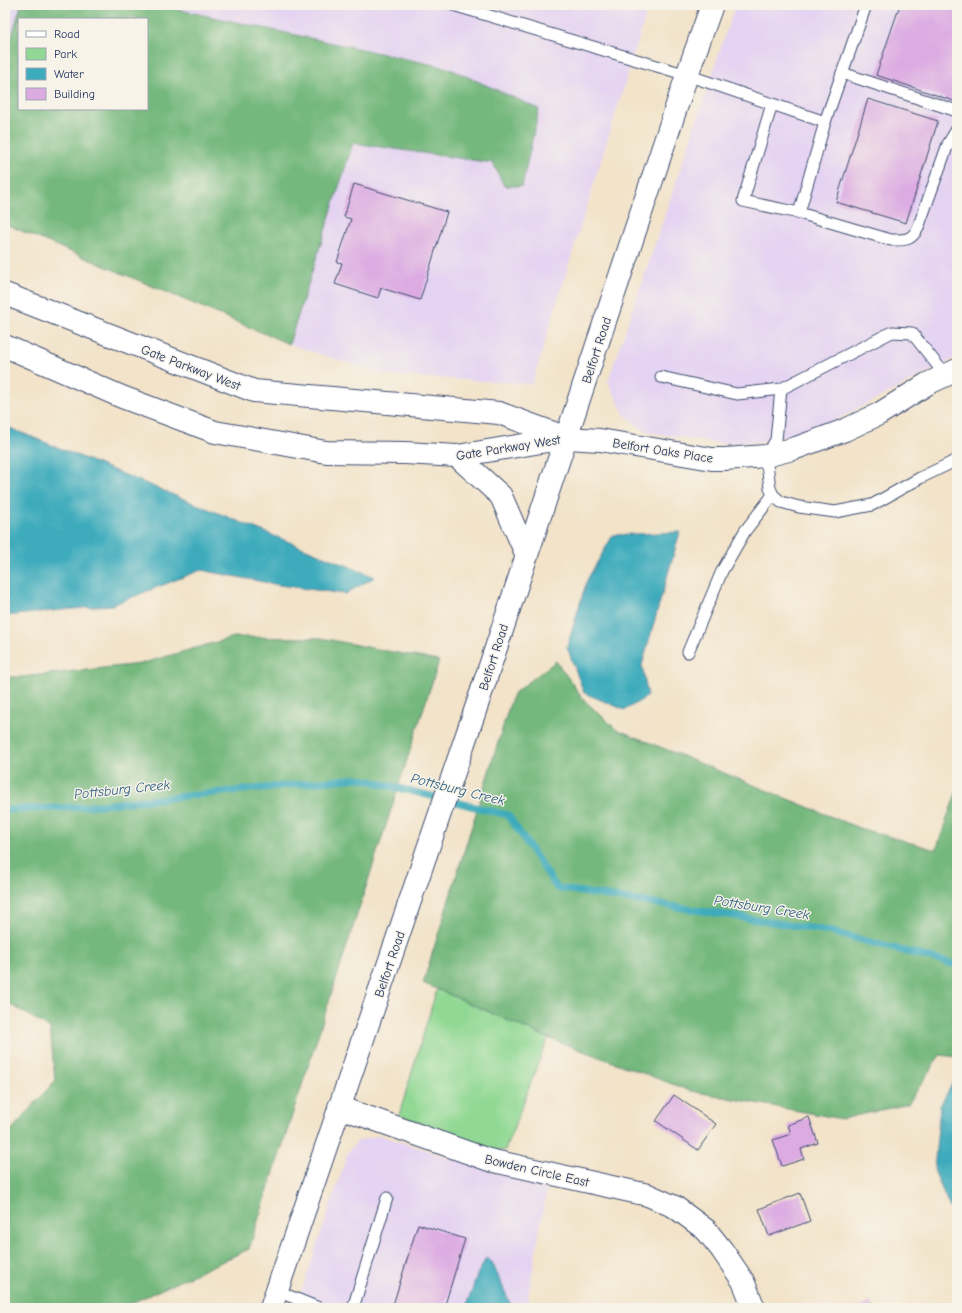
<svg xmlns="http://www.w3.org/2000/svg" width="962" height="1313" font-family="'Comic Neue',sans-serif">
<rect width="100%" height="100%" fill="#f7f3e8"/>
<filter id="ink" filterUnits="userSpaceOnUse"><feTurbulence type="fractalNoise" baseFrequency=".025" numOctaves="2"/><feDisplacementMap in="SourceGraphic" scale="8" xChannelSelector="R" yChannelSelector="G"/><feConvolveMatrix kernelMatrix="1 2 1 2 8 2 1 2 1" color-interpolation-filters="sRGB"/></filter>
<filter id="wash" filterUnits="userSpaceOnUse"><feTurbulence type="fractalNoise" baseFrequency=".012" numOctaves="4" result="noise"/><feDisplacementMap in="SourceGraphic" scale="16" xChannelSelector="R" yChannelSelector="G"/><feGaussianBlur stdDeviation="0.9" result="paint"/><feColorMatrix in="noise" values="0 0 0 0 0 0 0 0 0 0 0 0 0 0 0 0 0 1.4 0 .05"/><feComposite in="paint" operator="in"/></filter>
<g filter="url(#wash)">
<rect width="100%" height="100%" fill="#f2e3c9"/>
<!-- built -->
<g fill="#e4d3f2">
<path d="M5,5H21L5,59Z"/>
<path d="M157,5H649L532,384L384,375L289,344L353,143L493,163L504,186L448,68Z"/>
<path d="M735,5H957V357L830,423L769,441L723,444L646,432L624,414L608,381L668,206Z"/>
<path d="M379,1135L547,1189L528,1297L532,1308H512L492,1262L477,1275L466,1308H296L348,1152L358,1141Z"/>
</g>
<!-- green -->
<path fill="#90d893" stroke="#568478" d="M437,989L548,1038L505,1150L492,1151L399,1115Z"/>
<!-- forest -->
<g fill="#74b87d" stroke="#48746e" fill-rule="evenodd">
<path d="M21,5H157L448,68L539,109L522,186H504L493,163L353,143L289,344L5,224V59ZM19,19H147V109H19Z"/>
<path d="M234,637L321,638L439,661L249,1249L121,1308H5V1137L55,1081L50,1028L8,1003L5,1004V677H21L140,664Z"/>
<path d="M556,661L584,700L616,729L859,828L936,850L957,790V1057L940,1055L908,1104L842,1119L691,1091L548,1038L423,983L513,694Z"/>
</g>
<!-- water -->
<g fill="#3dabbc" stroke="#2c6d8d">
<path d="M5,426L375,577L345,594L279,585L201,570L112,605L5,616Z"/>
<path d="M680,532L642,665L648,696L625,710L584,693L567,647L587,580L613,535Z"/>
<path d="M956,1077L957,1078V1225L934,1170L940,1106Z"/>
<path d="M486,1258L492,1262L512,1308H466L477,1275Z"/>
</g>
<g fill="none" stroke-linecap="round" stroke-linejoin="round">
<!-- stream -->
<path stroke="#3dabbc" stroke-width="7" d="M5,810L80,807L358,778L508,815L557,888L828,931L957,965"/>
</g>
<g id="blocks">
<!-- building -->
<g fill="#dcabe2">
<path d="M900,5H957V102L876,75Z"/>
<path d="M868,99L938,121L906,223L836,202Z"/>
<path d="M354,184L447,212L420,300L381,288L378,298L335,284L342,263L337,262L351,219L344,217Z"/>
<path d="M674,1095L716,1124L698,1150L656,1121Z"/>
<path d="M809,1117L818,1143L801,1149L804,1159L782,1166L773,1140L791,1134L788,1125Z"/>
<path d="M800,1193L810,1221L769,1236L759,1209Z"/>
<path d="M418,1224L465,1239L444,1308H392Z"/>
<path d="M871,1302L873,1308H857Z"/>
</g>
</g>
</g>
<g filter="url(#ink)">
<use href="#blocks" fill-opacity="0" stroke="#3b4a6e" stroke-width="1"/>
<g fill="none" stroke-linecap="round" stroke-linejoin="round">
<!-- lane casing -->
<g stroke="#3b4a6e" stroke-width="13">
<g id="lane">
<path d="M453,5L687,75L825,122L866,5"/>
<path d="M842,73L957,111"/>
<path d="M772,104L743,201L799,213L891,240C905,240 911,241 918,228L948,144L957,129"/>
<path d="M799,213L825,122"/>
<path d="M661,377L737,394L781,389L892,332L912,333L946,376"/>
<path d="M781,389L776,440L766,456L770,488L773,495L781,502L799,507L835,512L872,505L920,478L957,460"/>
<path d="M688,652L722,571L745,531L773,495"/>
<path d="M277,1291L319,1308"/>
<path d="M353,1308L387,1198"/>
</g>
</g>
<!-- street casing -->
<g stroke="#3b4a6e" stroke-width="24">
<g id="street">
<path d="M567,438L600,440L712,459H725L766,456L796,448L845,430L879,414L927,384L957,370"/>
<path d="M339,1107L489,1160L648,1195L675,1207L706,1230L722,1250L743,1281L754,1308"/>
</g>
</g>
<!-- secondary casing -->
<g stroke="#3b4a6e" stroke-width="24">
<g id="secondary">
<path d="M5,294L254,391L499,413L567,438"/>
<path d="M5,346L122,397L215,432L326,452L405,453L457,456L565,438"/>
<path d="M457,456L501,496L527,556"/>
<path d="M271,1308L478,702L687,75L712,5"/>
</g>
</g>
<!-- lane -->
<use href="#lane" stroke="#fff" stroke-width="11"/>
<!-- street -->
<use href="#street" stroke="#fff" stroke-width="22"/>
<!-- secondary -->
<use href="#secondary" stroke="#fff" stroke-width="22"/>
</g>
</g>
<g text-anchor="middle" stroke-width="3" stroke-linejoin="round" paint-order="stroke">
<!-- street labels -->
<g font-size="13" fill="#1b2f5e" stroke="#f7f3e8">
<text transform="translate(596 350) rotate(-72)" y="5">Belfort Road</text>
<text transform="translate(191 367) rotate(21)" y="5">Gate Parkway West</text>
<text transform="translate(508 447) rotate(-9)" y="5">Gate Parkway West</text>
<text transform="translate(663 450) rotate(9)" y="5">Belfort Oaks Place</text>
<text transform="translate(493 657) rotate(-72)" y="5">Belfort Road</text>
<text transform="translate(389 964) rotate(-71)" y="5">Belfort Road</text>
<text transform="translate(537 1170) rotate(13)" y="5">Bowden Circle East</text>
</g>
<!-- water labels -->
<g font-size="14" font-style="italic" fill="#275a7f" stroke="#f7f3e8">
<text transform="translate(122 789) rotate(-6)" y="5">Pottsburg Creek</text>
<text transform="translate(458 789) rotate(14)" y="5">Pottsburg Creek</text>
<text transform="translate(762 907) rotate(9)" y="5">Pottsburg Creek</text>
</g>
</g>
<!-- margin -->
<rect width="962" height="1313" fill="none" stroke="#f7f3e8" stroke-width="20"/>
<!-- legend -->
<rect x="18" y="18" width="130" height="92" fill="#f7f3e8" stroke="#9fa5b1"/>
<rect x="26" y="31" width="20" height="6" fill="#ffffff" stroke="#9fa5b1"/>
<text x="54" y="38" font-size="12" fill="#1b2f5e">Road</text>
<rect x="26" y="48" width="20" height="12" fill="#90d893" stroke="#9fa5b1"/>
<text x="54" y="58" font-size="12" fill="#1b2f5e">Park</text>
<rect x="26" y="68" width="20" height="12" fill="#3dabbc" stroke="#9fa5b1"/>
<text x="54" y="78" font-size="12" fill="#1b2f5e">Water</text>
<rect x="26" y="88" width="20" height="12" fill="#dcabe2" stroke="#9fa5b1"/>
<text x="54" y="98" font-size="12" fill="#1b2f5e">Building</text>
</svg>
